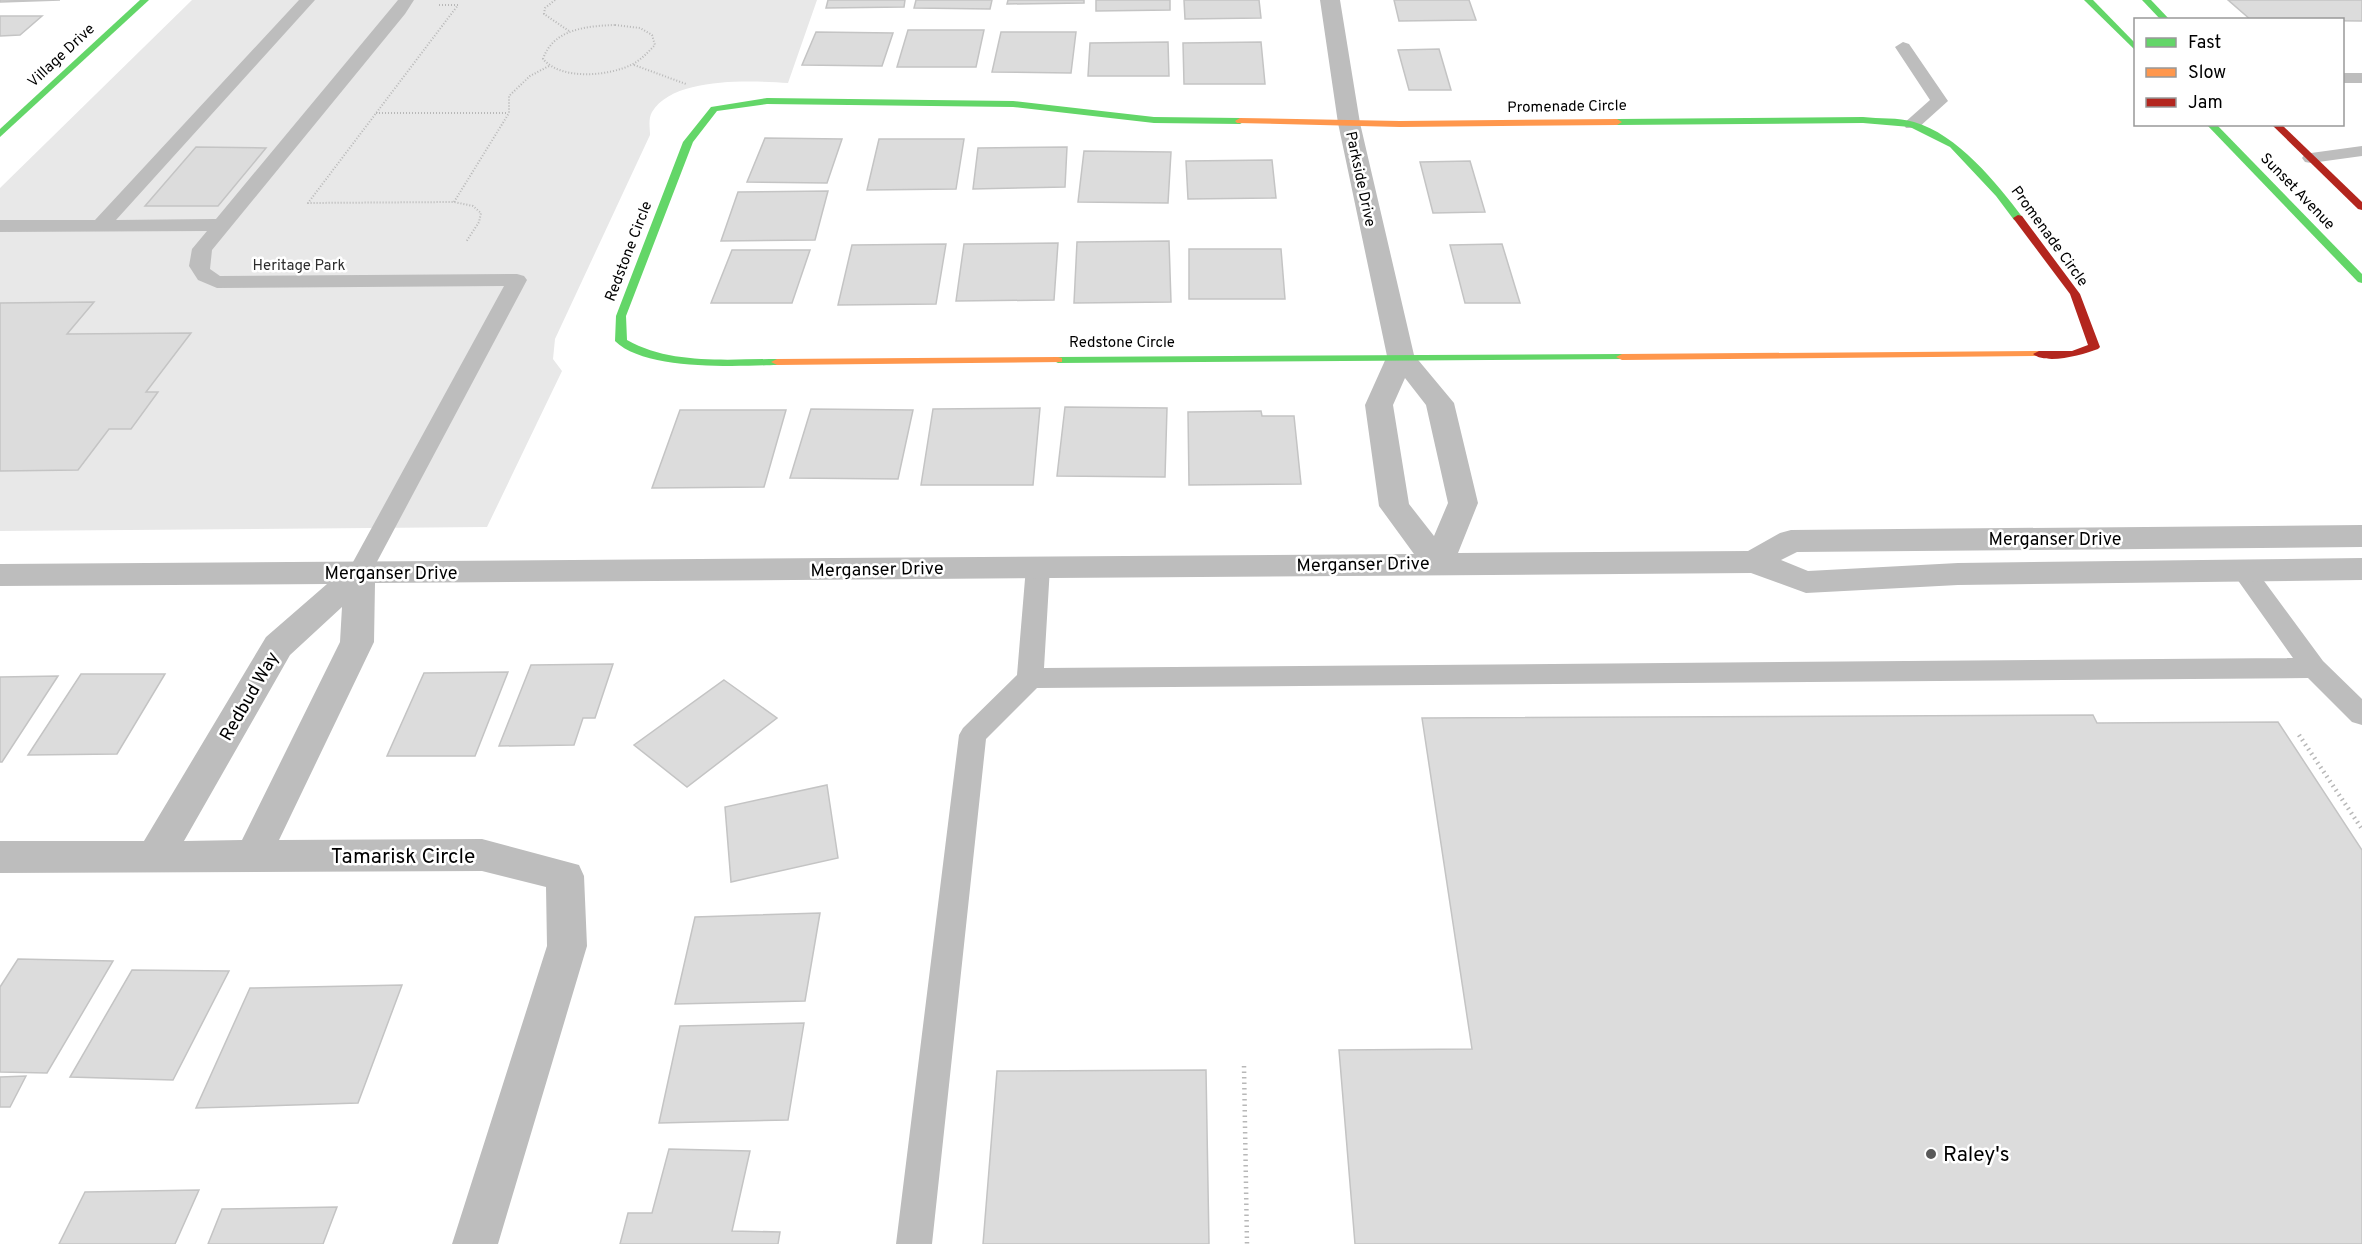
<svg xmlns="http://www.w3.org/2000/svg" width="2362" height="1244" font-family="Overpass,sans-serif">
<rect width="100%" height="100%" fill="#fff"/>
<!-- green -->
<path fill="#e8e8e8" d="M192,0H817L788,83C753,81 674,76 652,112C648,119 650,128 650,135L555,339L553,359L562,371L487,527L0,531V188Z"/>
<!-- building -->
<g fill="#dcdcdc" stroke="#c4c4c4" stroke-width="1.5">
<path d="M0,0H60L0,2Z"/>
<path d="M828,0H905L904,7L826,8Z"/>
<path d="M916,0H992L990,9L914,8Z"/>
<path d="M1008,0H1084V3L1007,4Z"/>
<path d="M1096,0H1170V10L1096,11Z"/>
<path d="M1184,0H1259L1261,18L1185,19Z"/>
<path d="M1394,0H1469L1476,20L1399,21Z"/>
<path d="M2228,0H2362V21L2251,20Z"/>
<path d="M0,16H42L20,35L0,36Z"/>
<path d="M908,30H984L976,67H897Z"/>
<path d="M816,32L893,33L882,66L802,65Z"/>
<path d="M1001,32H1076L1071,73L992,72Z"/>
<path d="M1168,42L1169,76H1088L1090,43Z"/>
<path d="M1261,42L1265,84H1184L1183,43Z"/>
<path d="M1439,49L1451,90H1409L1398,50Z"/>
<path d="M765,138L842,139L827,183L747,182Z"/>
<path d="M879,139H964L956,189L867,190Z"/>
<path d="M196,147L266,148L218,206H145Z"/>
<path d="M1067,147L1065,187L973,189L978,148Z"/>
<path d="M1084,151L1171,152L1168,203L1078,202Z"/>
<path d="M1272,160L1276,198L1188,199L1186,161Z"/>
<path d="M1470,161L1485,212L1433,213L1420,162Z"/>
<path d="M828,191L815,240L721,241L738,192Z"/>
<path d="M1169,241L1171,302L1074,303L1077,242Z"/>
<path d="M1058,243L1054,300L956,301L964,244Z"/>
<path d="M946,244L936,304L838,305L852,245Z"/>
<path d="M1502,244L1520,303H1465L1450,245Z"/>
<path d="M1189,249H1281L1285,299H1189Z"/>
<path d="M732,250H810L792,303H711Z"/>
<path d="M94,302L67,334L191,333L146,392H158L131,429H109L78,470L0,471V303Z"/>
<path d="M1065,407L1167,408L1165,477L1057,476Z"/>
<path d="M1040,408L1033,485H921L933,409Z"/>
<path d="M811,409L913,410L898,479L790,478Z"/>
<path d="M680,410H786L764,487L652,488Z"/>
<path d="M1261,411L1262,416H1294L1301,484L1189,485L1188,412Z"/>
<path d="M613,664L595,718H583L574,745L499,746L531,665Z"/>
<path d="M508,672L475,756H387L424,673Z"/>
<path d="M81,674H165L117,754L28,755Z"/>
<path d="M58,676L2,762H0V677Z"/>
<path d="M724,680L777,718L687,787L634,745Z"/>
<path d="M2093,715L2097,723L2278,722L2362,850V1244H1355L1339,1050L1472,1049L1422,718Z"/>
<path d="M827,785L838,858L731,882L725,807Z"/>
<path d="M820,913L805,1001L675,1004L695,917Z"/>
<path d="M18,959L113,961L47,1073L0,1072V987Z"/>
<path d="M132,970L229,971L173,1080L70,1077Z"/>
<path d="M402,985L358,1103L196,1108L250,988Z"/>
<path d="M804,1023L788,1120L659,1123L680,1026Z"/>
<path d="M1206,1070L1209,1244H983L997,1071Z"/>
<path d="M26,1076L10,1107H0V1077Z"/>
<path d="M669,1149L750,1151L732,1231L780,1232L778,1244H620L628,1213H652Z"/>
<path d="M199,1190L175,1244H59L85,1192Z"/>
<path d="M337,1207L323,1244H208L222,1209Z"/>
</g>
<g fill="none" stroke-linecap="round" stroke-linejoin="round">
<!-- path-far1 -->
<g stroke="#b8b8b8" stroke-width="2" stroke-dasharray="1 2" stroke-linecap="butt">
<path d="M555,0L545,8L544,14L569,31"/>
<path d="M439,5H458L308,203L454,202L473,206L481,213L479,222L466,242"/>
<path d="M615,25L640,28L652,35L655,45C648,52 642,59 633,64C610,76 562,81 543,59C553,29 587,26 615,25Z"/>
<path d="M634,65L686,84"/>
<path d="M376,113H508"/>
<path d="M454,202L509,113V96L530,76L549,66"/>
</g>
<!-- path -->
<g stroke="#b8b8b8" stroke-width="4.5" stroke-dasharray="1.5 4" stroke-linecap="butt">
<path d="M2299,735L2362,829"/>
<path d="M1244,1066L1247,1244"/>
</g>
<!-- lane -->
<g fill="#bdbdbd" fill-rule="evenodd">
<path d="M299,0H315L116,220L216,219L398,0H414L405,14L212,250L210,269L220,276L517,274L524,276L527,280L371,573L368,579L359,582L350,579L347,573L504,286L217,288L198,280L189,266L192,249L207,231L0,232V220H95Z"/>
<path d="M1903,42L1909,44L1948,101L1918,128H1906L1903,124L1930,100L1895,47Z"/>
<rect x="2342" y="73" width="20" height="10"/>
<path d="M2362,146V156L2311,163L2305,162L2302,158L2305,154L2311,153Z"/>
<path d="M1038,558L1047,561L1050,567L1044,668L2293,658L2232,572L2235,566L2244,563L2253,566L2323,661L2362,699V725L2352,722L2308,678L1037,688L986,739L932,1244H896L959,735L963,728L1017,675L1026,567L1029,561Z"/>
</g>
<!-- street -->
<path fill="#bdbdbd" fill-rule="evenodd" d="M1320,0H1340L1360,123L1414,355L1454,403L1478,503L1458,553L1748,551L1780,533L1791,530L2362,525V547L1797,552L1781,560L1808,571L1958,563L2362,558V580L1958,585L1806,593L1751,573L375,583L374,642L279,840L482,839L579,865L584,876L587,946L498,1244H452L547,946L546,887L482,871L0,873V841H144L266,637L327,584L0,586V564L1414,554L1379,506L1365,405L1387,356L1338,123ZM1405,378L1426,405L1448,503L1434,536L1409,504L1393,405ZM342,607L340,642L242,840L184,841L290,655Z"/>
<!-- fast -->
<g fill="#63d668" fill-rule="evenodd">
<path d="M140,0H149L0,137V129Z"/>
<path d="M2084,0H2093L2136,44V51Z"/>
<path d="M2142,0H2151L2170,20H2161Z"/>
<path d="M767,98L1013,101L1154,117L1240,118L1245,121L1240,124L1154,123L1013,107L767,104L717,111L693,142L626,316L627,340C671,365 728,359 777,359L783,362L777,365C737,366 645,371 615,341L616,316L683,142L711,107Z"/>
<path d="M1863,117C1879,119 1898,117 1914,122C1957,134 1997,183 2023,218L2018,221L2014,220L1996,196L1950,147L1910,127L1863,123L1617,125L1612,122L1617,119Z"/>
<path d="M2206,124H2216L2362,274V283L2358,282Z"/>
<path d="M1622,354L1626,355V359L1058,363L1052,360L1058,357Z"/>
</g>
<!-- slow -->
<g fill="#ff974d" fill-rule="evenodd">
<path d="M1240,118L1400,121L1617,119L1622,122L1617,125L1400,127L1237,123L1235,121Z"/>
<path d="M2039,351L2043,352V356L1622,360L1616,357L1622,354Z"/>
<path d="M1058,357L1062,358V362L777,365L771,362L777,359Z"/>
</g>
<!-- jam -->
<g fill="#b3261e" fill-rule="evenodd">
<path d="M2271,124H2281L2362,202V210L2358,209Z"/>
<path d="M2018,215L2022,216L2080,294L2100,347L2098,349C2082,355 2047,365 2033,354L2039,351H2072L2088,345L2070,294L2013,218Z"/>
</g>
</g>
<!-- markers -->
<circle fill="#595959" stroke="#fff" stroke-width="2" cx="1931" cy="1154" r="6"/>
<g text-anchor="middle" stroke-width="5" stroke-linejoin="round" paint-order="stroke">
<!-- far-street labels -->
<g font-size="15" fill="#000" stroke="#fff">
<text transform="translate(61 55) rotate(-43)" y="5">Village Drive</text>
<text transform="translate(1567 106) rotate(-1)" y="5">Promenade Circle</text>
<text transform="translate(1361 179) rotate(78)" y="5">Parkside Drive</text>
<text transform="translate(2298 191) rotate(46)" y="5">Sunset Avenue</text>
<text transform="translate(2050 236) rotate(54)" y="5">Promenade Circle</text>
<text transform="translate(628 251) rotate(-69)" y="5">Redstone Circle</text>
<text x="1122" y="347">Redstone Circle</text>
</g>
<!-- far-park labels -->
<g font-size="15" fill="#2d2d2d" stroke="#fff">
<text x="299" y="270">Heritage Park</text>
</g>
<!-- street labels -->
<g font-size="18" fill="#000" stroke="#fff">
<text x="2055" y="545">Merganser Drive</text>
<text transform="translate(1363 564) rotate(-1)" y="6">Merganser Drive</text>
<text transform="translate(877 569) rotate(-1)" y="6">Merganser Drive</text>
<text x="391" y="579">Merganser Drive</text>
<text transform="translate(249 696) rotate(-60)" y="6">Redbud Way</text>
</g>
<!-- near-street labels -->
<g font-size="21" fill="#000" stroke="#fff">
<text x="403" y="863">Tamarisk Circle</text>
</g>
<!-- near-poi labels -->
<g font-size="21" fill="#000" stroke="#fff" text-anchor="start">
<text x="1943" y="1161">Raley's</text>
</g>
</g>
<!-- legend -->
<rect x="2134" y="18" width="210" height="108" fill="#ffffff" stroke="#999999" stroke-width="1.5"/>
<rect x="2146" y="38" width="30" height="9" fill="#63d668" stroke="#999999" stroke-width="1.5"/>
<text x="2188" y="48" font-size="18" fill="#000000">Fast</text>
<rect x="2146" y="68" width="30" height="9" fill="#ff974d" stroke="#999999" stroke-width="1.5"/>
<text x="2188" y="78" font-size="18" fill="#000000">Slow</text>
<rect x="2146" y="98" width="30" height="9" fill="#b3261e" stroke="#999999" stroke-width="1.5"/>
<text x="2188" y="108" font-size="18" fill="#000000">Jam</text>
</svg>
